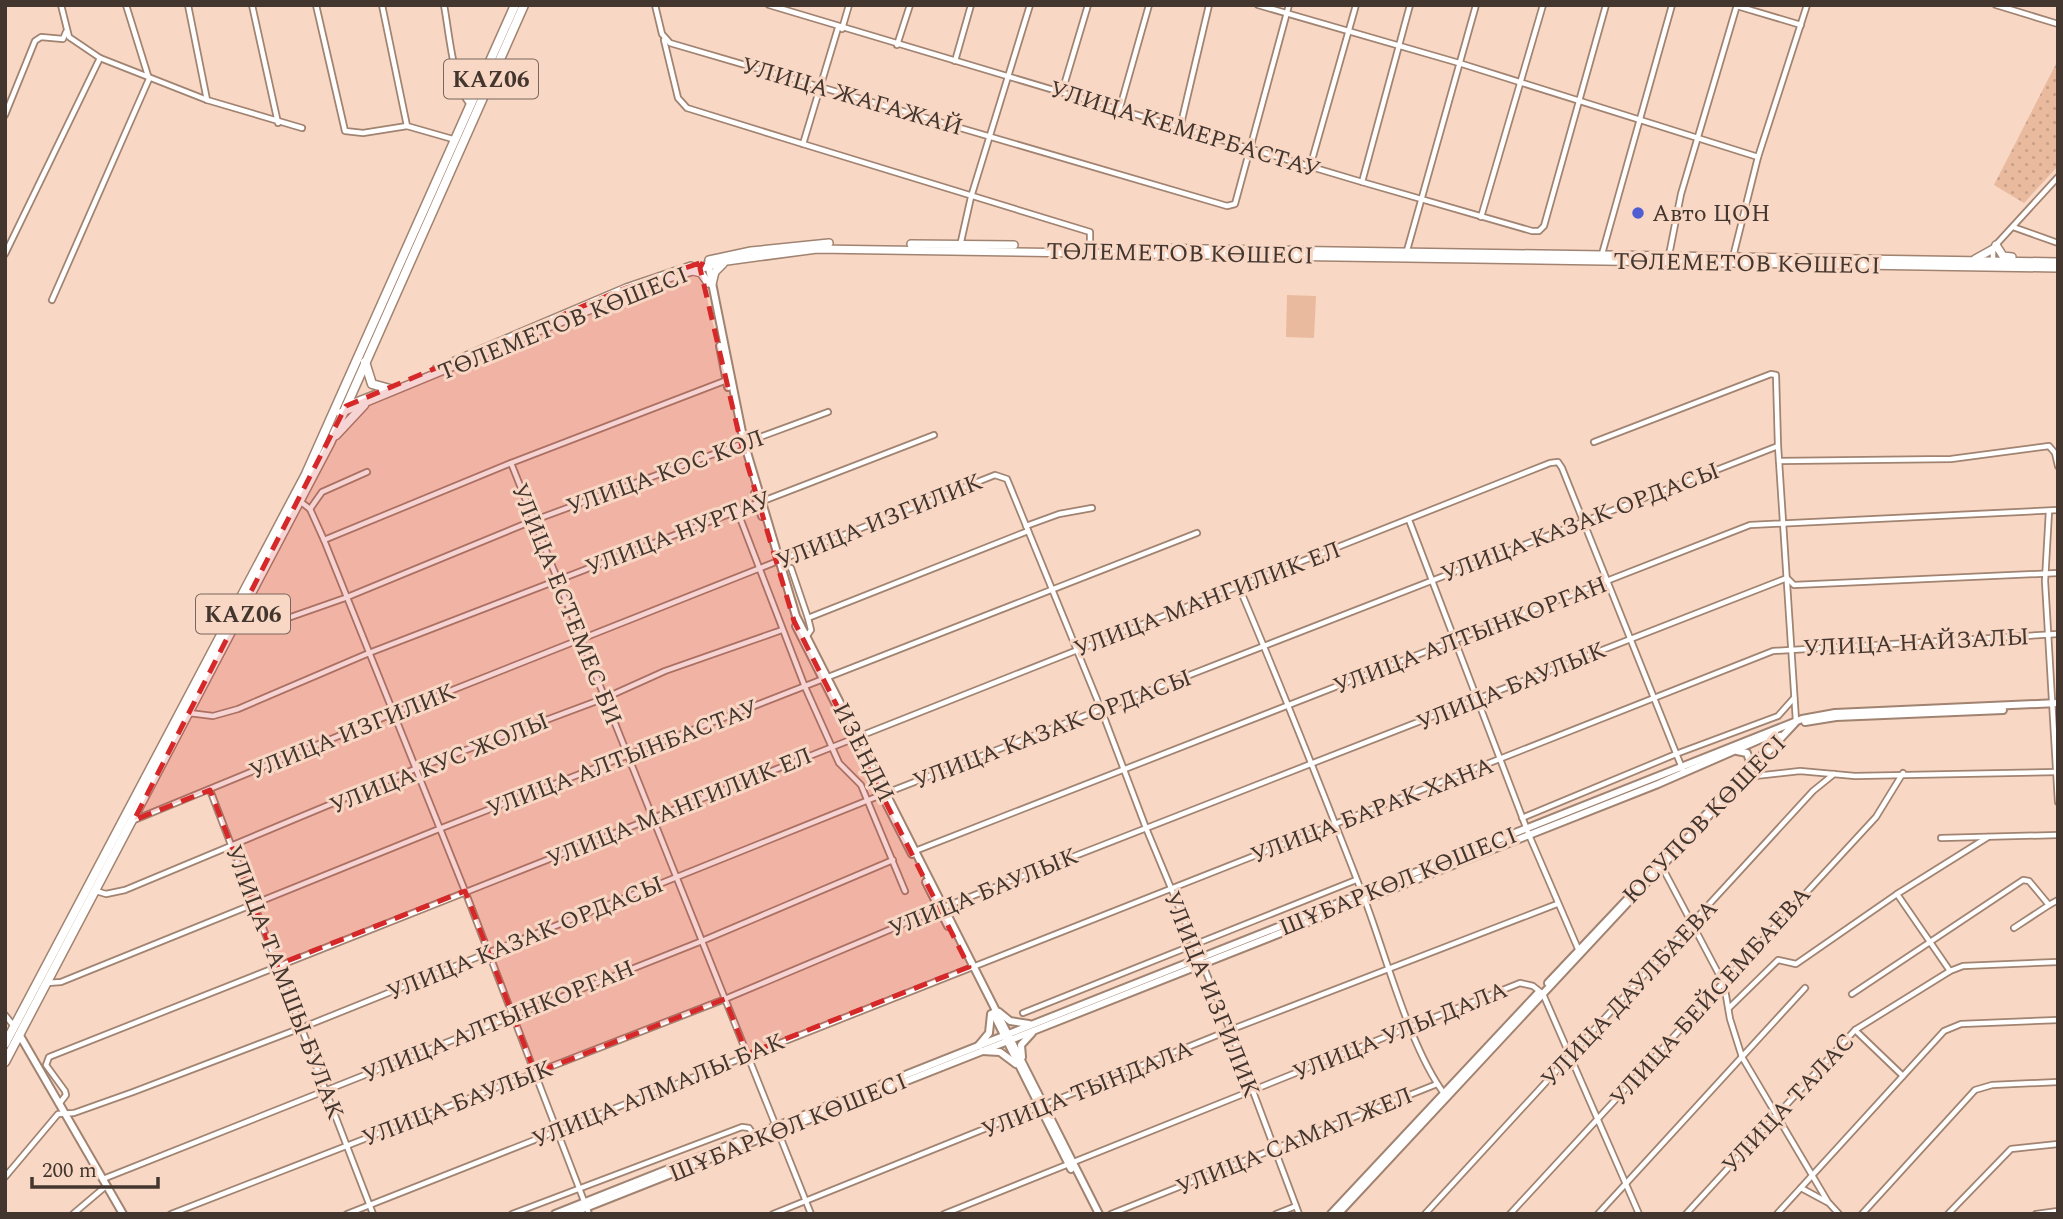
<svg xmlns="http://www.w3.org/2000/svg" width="2063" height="1219" font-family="Spectral,serif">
<defs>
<pattern id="park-dots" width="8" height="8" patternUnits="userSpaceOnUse" patternTransform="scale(1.75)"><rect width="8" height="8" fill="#e9ba9e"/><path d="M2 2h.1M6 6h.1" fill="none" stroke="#c9a088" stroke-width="1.8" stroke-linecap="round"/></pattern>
</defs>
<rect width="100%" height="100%" fill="#f8d7c4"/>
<!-- grass -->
<path fill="#e9ba9e" d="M1287,295L1316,296L1314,338L1286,337Z"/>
<!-- park -->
<path fill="url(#park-dots)" d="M2058,60V166L2024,203L1994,185Z"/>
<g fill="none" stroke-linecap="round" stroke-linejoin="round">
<!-- street casing -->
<g stroke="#a18371" stroke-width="8">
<g id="street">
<path d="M188,5L207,100"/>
<path d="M252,5L278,123"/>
<path d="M316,5L345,131L363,133L407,126"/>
<path d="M382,5L407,126L456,140"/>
<path d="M444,5C449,31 453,86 470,104"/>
<path d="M655,5L662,34L670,43L1227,206L1235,204L1289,5"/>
<path d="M769,5L1362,182"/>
<path d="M1258,5L1459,63L1758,157"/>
<path d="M1410,5L1362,182L1532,231H1539L1544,226L1606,5"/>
<path d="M1996,5L2058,24"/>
<path d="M1737,6L1801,25"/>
<path d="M842,29L849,5"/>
<path d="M664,40L678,98L687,108L803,144L838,28"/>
<path d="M897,45L910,5"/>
<path d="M100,58L207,100L302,128"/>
<path d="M955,61L971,5"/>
<path d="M1062,92L1088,5"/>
<path d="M1119,111L1149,5"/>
<path d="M5,115L35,41L41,37L63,39L66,32"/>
<path d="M1180,128L1209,5"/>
<path d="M803,144L1090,232V247"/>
<path d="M1310,167L1356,5"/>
<path d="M1481,217L1543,5"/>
<path d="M2013,227L2058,243"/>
<path d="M960,246L971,197L1030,5"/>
<path d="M5,254L100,58L69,37L61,5"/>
<path d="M1406,254L1476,5"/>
<path d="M1602,254L1672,5"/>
<path d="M1669,255L1681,194L1737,5"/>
<path d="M1733,257L1758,157L1807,5"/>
<path d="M1993,262V248L2058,177"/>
<path d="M52,300L149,79L126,5"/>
<path d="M1594,442L1771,374L1776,375L1778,446"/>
<path d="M1779,461L1796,721"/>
<path d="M511,463L811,1214"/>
<path d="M301,502L310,509L324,540L465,891L589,1214"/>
<path d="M310,509L322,492L367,472"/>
<path d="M737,510L805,687L839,763L861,785L905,891"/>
<path d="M2049,511L2045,581L2058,802"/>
<path d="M1409,520L1529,835L1579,951"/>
<path d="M1026,526L1059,514L1092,508"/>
<path d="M324,540L511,463L727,380"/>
<path d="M791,568L808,618"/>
<path d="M1239,587C1283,691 1325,797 1366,903C1387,959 1410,1048 1445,1095"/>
<path d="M245,610L268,625L345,598L532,521L828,412"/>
<path d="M806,637L811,630L808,618L1028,531"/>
<path d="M189,713L213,716L238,709L369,653L934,435"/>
<path d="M1746,777L1800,771L1855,776L2058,772"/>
<path d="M210,790L373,1214"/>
<path d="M1522,818L1676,754L1778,716L1794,698"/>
<path d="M134,820L392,714L995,475L1007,479L1101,709L1146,828L1230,1030L1299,1214"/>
<path d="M1941,838L2058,835"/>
<path d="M915,851L1750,525L2058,510"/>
<path d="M1661,865L1724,984L1730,1019L1742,1057L1828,1202L1839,1214"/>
<path d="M96,891L106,894L125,890L415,769L605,698L665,671L782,630"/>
<path d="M1897,894L1988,837"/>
<path d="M2014,928L2049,905"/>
<path d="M47,983L61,982L439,829L1197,533"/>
<path d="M1852,994L2023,880L2029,881L2049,905L2058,900"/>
<path d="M1729,1008L1778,960L1796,964L1897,894L1950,971"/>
<path d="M1023,1013L1356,880"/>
<path d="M5,1015L13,1025"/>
<path d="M1855,1030L1903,1076"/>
<path d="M59,1104L66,1095L65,1091L46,1065L49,1057L1550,463L1558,462L1562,468L1684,773"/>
<path d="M5,1177L58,1114L74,1113L133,1092L301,1028L881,795L1778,446L1779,461L1951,459L2049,446L2055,453L2058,466"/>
<path d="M103,1179L702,941L893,860"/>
<path d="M1801,1188L1827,1202"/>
<path d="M73,1214L106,1186"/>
<path d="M171,1214L725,999L939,909L1787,578L1794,585L2058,573"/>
<path d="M347,1214L1773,651L2058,634"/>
<path d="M512,1214L742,1127L749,1128L754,1135"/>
<path d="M773,1214L1230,1030L1557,904"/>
<path d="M944,1214L1520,983L1533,986L1543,994L1639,1214"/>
<path d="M1111,1214L1437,1084"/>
<path d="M1276,1214L1296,1206"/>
<path d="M1425,1214L1813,791L1834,774"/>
<path d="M1510,1214L1876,817L1903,773"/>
<path d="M1598,1214L1805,988"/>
<path d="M1686,1214L1855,1030L1950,971L1963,966L2058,962"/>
<path d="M1777,1214L1944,1031L1961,1024L2058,1020"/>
<path d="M1862,1214L1975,1090L1992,1085L2058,1082"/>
<path d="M1948,1214L2011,1149L2058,1144"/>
<path d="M2036,1214L2058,1211"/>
</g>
</g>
<!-- secondary casing -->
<g stroke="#a18371" stroke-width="10">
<g id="secondary">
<path d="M708,263L744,442L796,616L1099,1214"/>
<path d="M720,346L728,387"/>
<path d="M755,493L762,516"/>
<path d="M796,626L912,854"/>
<path d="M1805,722L1836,717L2003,710"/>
<path d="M1737,751L1747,753L1751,765"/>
<path d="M1694,827L1780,736"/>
<path d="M926,882L948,926"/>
<path d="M1548,983L1668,856"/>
<path d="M999,1012L1010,1021L1029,1024"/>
<path d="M993,1013L1071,1169"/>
<path d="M19,1034L123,1214"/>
<path d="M979,1045L989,1033L991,1014"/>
<path d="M982,1051L1000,1052L1016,1064"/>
<path d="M1022,1057L1021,1045L1032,1033"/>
<path d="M555,1214L1802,719L1835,713L2058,703"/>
<path d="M570,1214L1658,784L1775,733"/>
<path d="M1331,1214L1538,993"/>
<path d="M1338,1214L1795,723"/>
</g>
</g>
<!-- primary casing -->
<g stroke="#a18371" stroke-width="10">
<g id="primary">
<path d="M911,244L1014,245"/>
<path d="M1996,245L2003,256L2012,257"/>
<path d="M1138,248L2058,262"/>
<path d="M1975,259L1993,249"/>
<path d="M709,260L751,251L829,243"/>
<path d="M693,271L701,273L708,283"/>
<path d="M712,284L715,272L723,264"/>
<path d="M436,369L626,288L691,266"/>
<path d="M346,406L387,390"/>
<path d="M340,413L662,280L727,261L817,249L2058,268"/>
</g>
</g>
<!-- highway casing -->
<g stroke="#a18371" stroke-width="11">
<g id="highway">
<path d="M365,362L372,384L390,389"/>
<path d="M336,435L364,405"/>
<path d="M5,1044L306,474L515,5"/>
<path d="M5,1062L330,443L524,5"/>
</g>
</g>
<!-- street -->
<use href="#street" stroke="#fff" stroke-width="4.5"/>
<!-- secondary -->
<use href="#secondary" stroke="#fff" stroke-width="6"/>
<!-- primary -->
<use href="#primary" stroke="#fff" stroke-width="7"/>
<!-- highway -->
<use href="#highway" stroke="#fff" stroke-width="8"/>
</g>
<!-- marked area -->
<path fill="#d62828" fill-opacity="0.2" stroke="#d62828" stroke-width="5" stroke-dasharray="14 9" stroke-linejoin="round" d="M703,262L700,268L741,443L794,621L969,967L747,1054L725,999L535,1073L465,891L277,965L210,790L134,820L346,406L626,288Z"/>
<!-- markers -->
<circle fill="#505dd3" stroke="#f8d7c4" stroke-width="2.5" cx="1638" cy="213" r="7"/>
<g text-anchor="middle" stroke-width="6" stroke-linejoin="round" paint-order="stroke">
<!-- shield labels -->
<g fill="#f8d7c4" stroke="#79665c" stroke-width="2">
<rect x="444" y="59.5" width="94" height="39" rx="5"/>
<rect x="196" y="594.5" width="94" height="39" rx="5"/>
</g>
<g font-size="23" font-weight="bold" fill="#43362f">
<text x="491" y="87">KАZ06</text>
<text x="243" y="622">KАZ06</text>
</g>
<!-- street labels -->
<g font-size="24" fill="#43362f" stroke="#f8d7c4">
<text transform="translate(852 96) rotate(16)" y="8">УЛИЦА ЖАГАЖАЙ</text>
<text transform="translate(1185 129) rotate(17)" y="8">УЛИЦА КЕМЕРБАСТАУ</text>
<text transform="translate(1180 253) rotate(1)" y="8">ТӨЛЕМЕТОВ КӨШЕСІ</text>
<text transform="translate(1747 263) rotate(1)" y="8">ТӨЛЕМЕТОВ КӨШЕСІ</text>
<text transform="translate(563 323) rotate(-22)" y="8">ТӨЛЕМЕТОВ КӨШЕСІ</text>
<text transform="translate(665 472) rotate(-20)" y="8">УЛИЦА КОС КОЛ</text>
<text transform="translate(879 521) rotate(-22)" y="8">УЛИЦА ИЗГИЛИК</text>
<text transform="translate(1580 522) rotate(-21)" y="8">УЛИЦА КАЗАК ОРДАСЫ</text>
<text transform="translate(678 533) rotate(-21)" y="8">УЛИЦА НУРТАУ</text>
<text transform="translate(1207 599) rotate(-21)" y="8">УЛИЦА МАНГИЛИК ЕЛ</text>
<text transform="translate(567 604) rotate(68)" y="8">УЛИЦА ЕСТЕМЕС БИ</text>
<text transform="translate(1470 635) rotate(-21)" y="8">УЛИЦА АЛТЫНКОРГАН</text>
<text transform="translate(1916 642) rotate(-3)" y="8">УЛИЦА НАЙЗАЛЫ</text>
<text transform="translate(1511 686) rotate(-22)" y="8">УЛИЦА БАУЛЫК</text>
<text transform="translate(1052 729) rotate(-21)" y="8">УЛИЦА КАЗАК ОРДАСЫ</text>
<text transform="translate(352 731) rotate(-22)" y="8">УЛИЦА ИЗГИЛИК</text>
<text transform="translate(864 752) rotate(63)" y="8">ИЗЕНДИ</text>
<text transform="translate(622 758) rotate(-21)" y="8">УЛИЦА АЛТЫНБАСТАУ</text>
<text transform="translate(439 763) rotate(-22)" y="8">УЛИЦА КУС ЖОЛЫ</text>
<text transform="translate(679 807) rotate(-22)" y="8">УЛИЦА МАНГИЛИК ЕЛ</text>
<text transform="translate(1372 810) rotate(-21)" y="8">УЛИЦА БАРАК ХАНА</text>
<text transform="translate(1704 819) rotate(-46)" y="8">ЮСУПОВ КӨШЕСІ</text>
<text transform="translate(1398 881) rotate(-22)" y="8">ШҰБАРКӨЛ КӨШЕСІ</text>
<text transform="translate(983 892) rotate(-22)" y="8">УЛИЦА БАУЛЫК</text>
<text transform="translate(525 938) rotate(-22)" y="8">УЛИЦА КАЗАК ОРДАСЫ</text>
<text transform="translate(285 982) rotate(69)" y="8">УЛИЦА ТАМШЫ БУЛАК</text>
<text transform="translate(1629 993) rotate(-47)" y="8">УЛИЦА ДАУЛБАЕВА</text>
<text transform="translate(1212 994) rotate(68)" y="8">УЛИЦА ИЗГИЛИК</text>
<text transform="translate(1710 996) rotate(-48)" y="8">УЛИЦА БЕЙСЕМБАЕВА</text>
<text transform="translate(498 1021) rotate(-22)" y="8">УЛИЦА АЛТЫНКОРГАН</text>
<text transform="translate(1400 1031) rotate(-22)" y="8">УЛИЦА УЛЫ ДАЛА</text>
<text transform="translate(1087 1089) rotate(-22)" y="8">УЛИЦА ТЫНДАЛА</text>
<text transform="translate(658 1090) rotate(-22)" y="8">УЛИЦА АЛМАЛЫ БАК</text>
<text transform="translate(457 1103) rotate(-21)" y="8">УЛИЦА БАУЛЫК</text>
<text transform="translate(1788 1103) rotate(-47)" y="8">УЛИЦА ТАЛАС</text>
<text transform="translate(788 1127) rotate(-22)" y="8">ШҰБАРКӨЛ КӨШЕСІ</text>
<text transform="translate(1294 1141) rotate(-22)" y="8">УЛИЦА САМАЛ ЖЕЛ</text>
</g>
<!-- poi labels -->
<g font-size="24" fill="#43362f" stroke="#f8d7c4" text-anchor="start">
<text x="1652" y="221">Авто ЦОН</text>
</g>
</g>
<!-- border -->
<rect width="2063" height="1219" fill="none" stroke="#43362f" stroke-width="14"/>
<!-- scale -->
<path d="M32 1177v10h126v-10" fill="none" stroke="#43362f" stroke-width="3.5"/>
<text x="42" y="1177" font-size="21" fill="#43362f" stroke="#f8d7c4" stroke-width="5" paint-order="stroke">200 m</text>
</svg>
